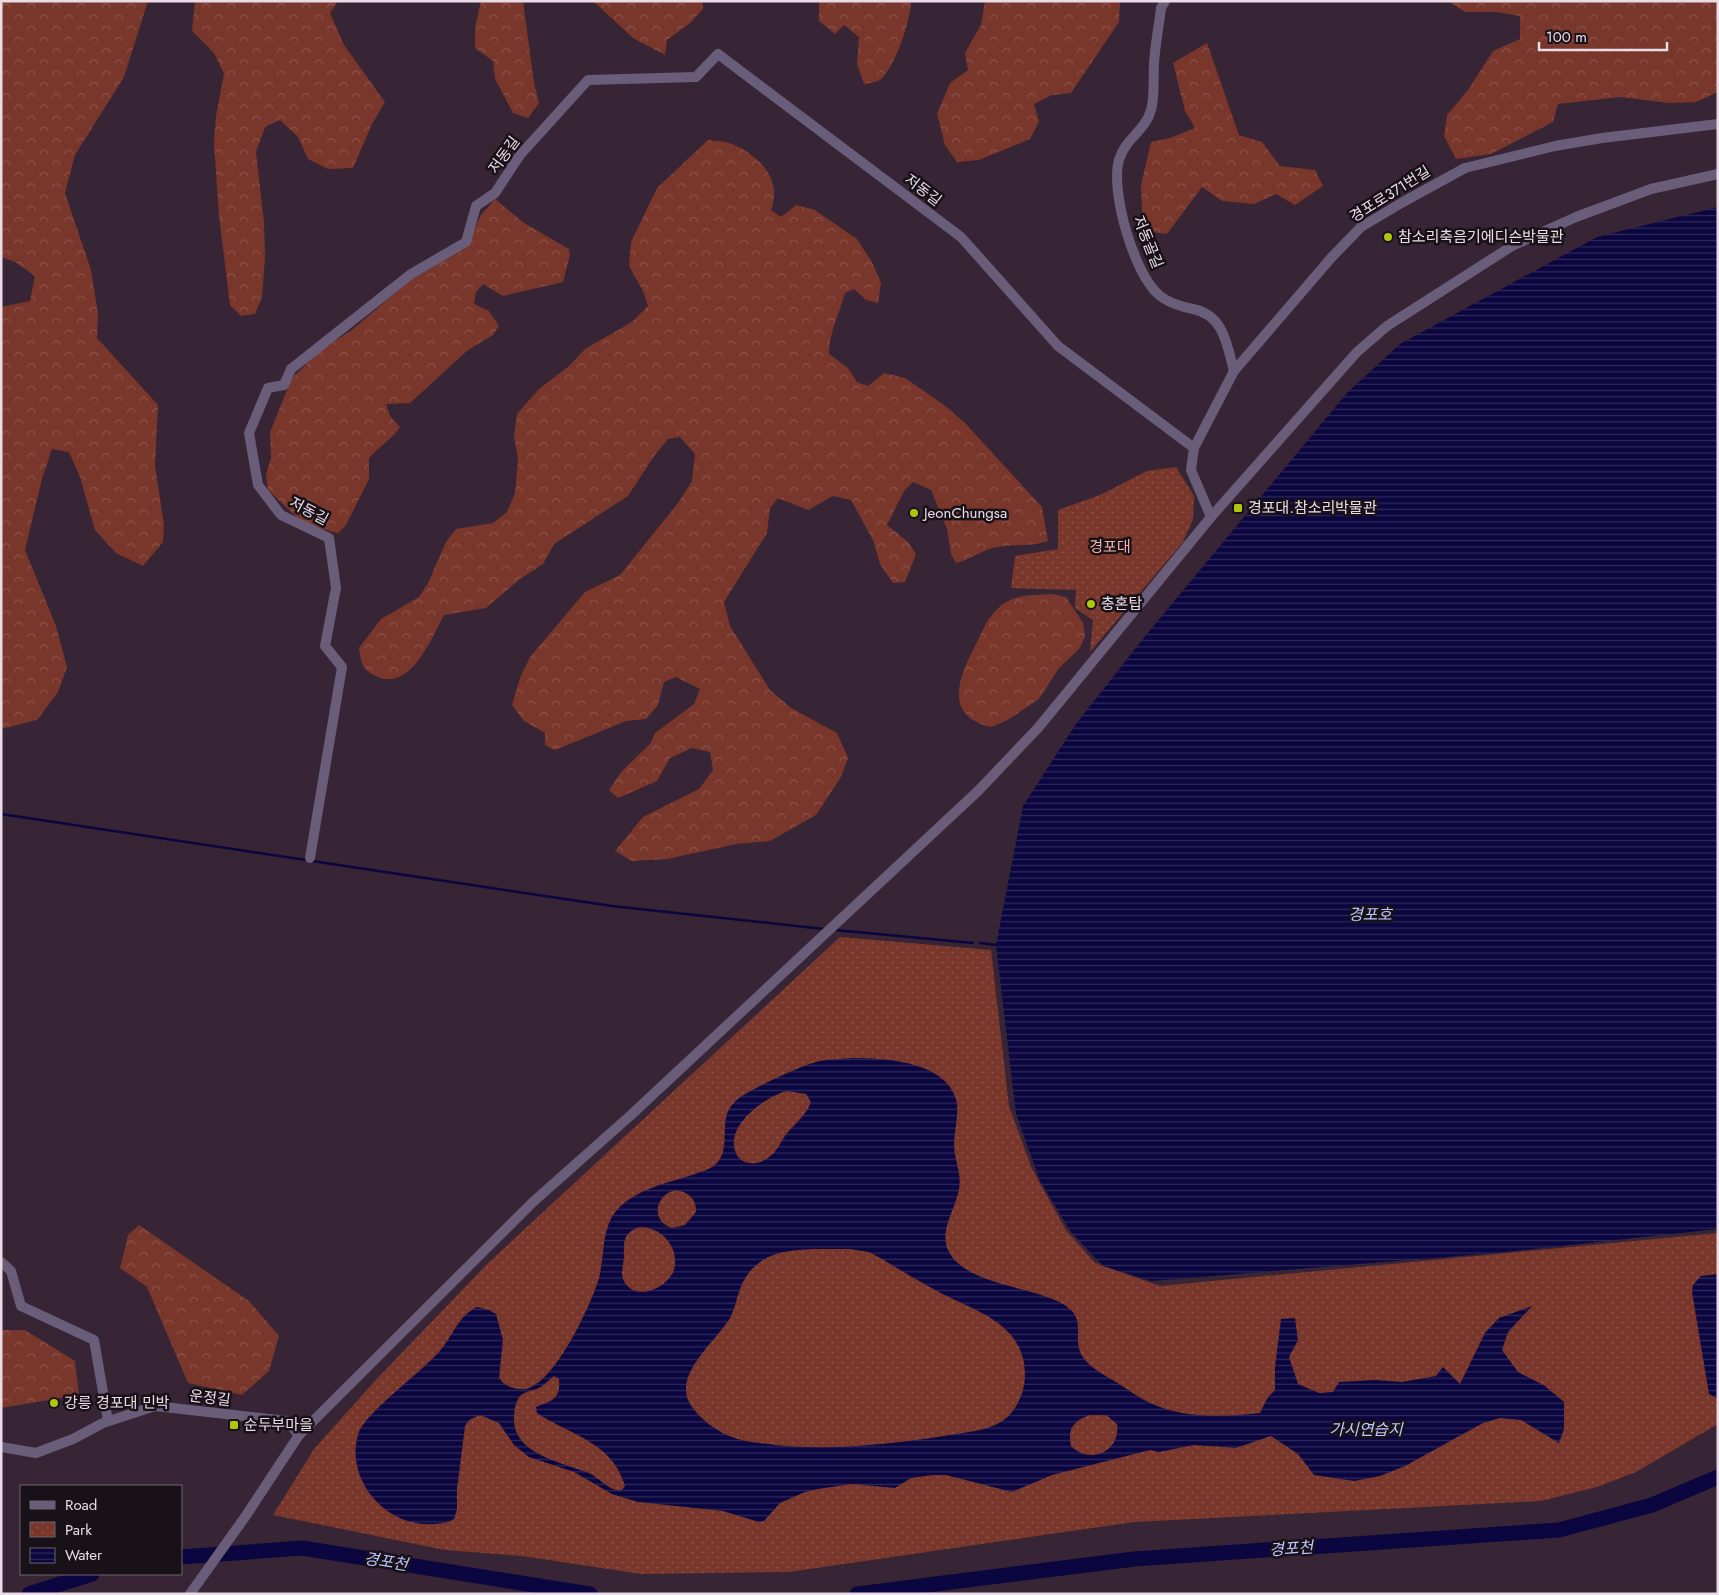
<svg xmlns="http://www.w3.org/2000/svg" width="1719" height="1595" font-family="Jost,'Noto Sans KR',sans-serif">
<defs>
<pattern id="forest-crowns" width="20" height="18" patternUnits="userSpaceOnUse" patternTransform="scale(1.25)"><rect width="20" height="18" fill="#79362b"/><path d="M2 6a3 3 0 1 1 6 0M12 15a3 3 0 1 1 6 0" fill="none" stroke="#8c524a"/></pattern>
<pattern id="park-dots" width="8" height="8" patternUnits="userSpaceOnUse" patternTransform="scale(1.25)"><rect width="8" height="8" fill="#79362b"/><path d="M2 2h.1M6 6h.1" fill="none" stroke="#8c524a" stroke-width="1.8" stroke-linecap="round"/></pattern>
<pattern id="water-rules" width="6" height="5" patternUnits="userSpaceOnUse" patternTransform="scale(1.25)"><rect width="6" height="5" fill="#0b063f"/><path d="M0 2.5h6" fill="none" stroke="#2f2a5b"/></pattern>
</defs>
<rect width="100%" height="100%" fill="#372434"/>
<!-- forest -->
<g fill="url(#forest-crowns)">
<path d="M1,1H148L124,77L75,155L65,193L91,270L98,314L97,338L158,405L155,466L164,525L163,542L143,566L116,553L95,530L80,477L69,452L52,449L42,479L25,550L56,626L67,667L58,692L37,720L1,729V307L30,301L35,276L15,262L1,257Z"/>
<path d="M195,1H338L330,13L344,45L385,102L372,124L353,168L328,169L308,159L298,137L280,120L265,127L256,152L264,222L265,257L262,297L255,314L241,316L230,305L219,216L214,143L216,116L224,74L214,53L192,31Z"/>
<path d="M481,1H523L534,83L539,103L528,118L513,113L495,79L493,61L475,48V27Z"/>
<path d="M593,1H702L703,9L690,23L667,40L665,55L633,38Z"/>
<path d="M819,1H911C910,22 897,62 882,78C879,82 870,83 864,84L857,64L859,37L844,25L835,34L819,21Z"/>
<path d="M985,1H1120L1119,22L1071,93L1052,95L1034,104L1039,122L1030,139L979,160L957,162L945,145L937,114L950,83L968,70L965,53L981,25Z"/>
<path d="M1448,1H1718V92L1696,102L1669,103L1620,97L1558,104L1553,122L1491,154L1456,159L1444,136L1447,115L1468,90L1493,51L1520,39V16L1496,12H1465Z"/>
<path d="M1207,43L1239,135L1262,142L1280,166L1315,170L1323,186L1295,205L1276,194L1254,204L1222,201L1202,187L1167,234L1143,231L1141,185L1151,142L1170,138L1195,128L1185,111L1173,63Z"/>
<path d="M708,140C716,141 725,141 732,144C759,155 783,180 771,210L781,217L796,205L815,210L857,239L872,262L881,283L878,303L866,300L854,289L845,293C839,314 829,333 829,354L848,368L857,382L868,386L884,373L905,378L944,405L964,422L1042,507L1048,541C1031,547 1014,544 997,547C983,549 970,560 956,563L951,554L947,529L931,490L913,482L904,491L887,525L908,542L916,554L905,582L893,583L880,564L873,540L851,500L833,496L808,510L778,498L770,508L767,533L724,602L730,626L770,690L791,708L837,733L848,758L841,777L816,815L770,841L736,844L667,859L632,861L615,851L643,817L699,789L713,770L710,752L692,748L670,758L657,781L618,798L609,790L622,771L650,744L655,733L694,704L700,689L676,677L664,682L658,705L646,719L626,721L555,750L545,745V733L524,721L512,705L520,678L530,657L585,592L620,575L678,503L692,481L695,454L680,437L668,439L654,456L628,496L554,544L543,564L520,579L486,608L444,615C431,639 410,693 376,676C362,670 361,662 359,648L381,619L419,597L428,583L446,542L456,529L493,523L507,512L515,493L518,459L514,436L517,414L539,389L569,366L585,349L632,322L648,306L643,291L629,266L631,242L657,188Z"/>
<path d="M495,199L524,223L569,249L570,255L563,282L503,296L483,284L476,292L474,304L489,311L499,326L493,335L468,350L410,403L386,404L390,416L400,427C393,438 379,447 369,458V479L346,525L338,533L304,524L268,490L266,474L271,458L270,432L292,378L321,350L352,330L410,280L466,248L481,215Z"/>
<path d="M1052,594L1066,597L1083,623L1085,636L1080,648L1059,668L1039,699L1006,721L991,727C944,716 958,679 974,648C982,632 988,615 1003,604C1018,594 1035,595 1052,594Z"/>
<path d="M139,1225L249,1301L279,1336L269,1371L242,1395L188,1383L147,1287L120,1268L128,1235Z"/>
<path d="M1,1330H25L75,1361L79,1395L1,1408Z"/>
</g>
<!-- park -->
<g fill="url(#park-dots)">
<path d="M1176,467L1194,496L1193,519L1183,542L1090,652L1093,620L1075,608L1076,590L1011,588L1015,556L1058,549V510L1100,495L1147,471Z"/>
<path d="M840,937L991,950L1009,1106L1032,1169L1066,1230L1095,1263L1160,1286L1718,1233V1424L1636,1472L1597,1487L1541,1501L1134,1522L789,1572L641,1574L522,1556L445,1550L273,1515L314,1449L373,1383L487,1264Z"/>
</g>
<!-- water -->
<g fill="url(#water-rules)" fill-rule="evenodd">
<path d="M1718,207V1229L1496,1253L1151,1281L1103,1266L1071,1232L1040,1181L1016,1114L996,945L1023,806L1076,724L1146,635L1347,393L1400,344L1597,237Z"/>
<path d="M854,1058C886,1058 945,1062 956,1099C960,1114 954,1129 954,1144C954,1160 962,1173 959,1189C956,1208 939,1230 948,1250C964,1285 1032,1286 1063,1304C1088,1319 1072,1334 1081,1354C1089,1369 1106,1375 1119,1384C1129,1390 1138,1397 1148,1402C1182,1419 1223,1417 1260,1413L1268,1397L1275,1390V1367L1281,1319L1295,1318L1298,1340L1289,1357L1298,1384L1319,1393L1333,1392L1339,1382L1375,1380L1402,1382L1436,1376L1443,1367L1460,1384L1485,1333L1499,1318L1532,1306L1508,1332L1502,1350L1518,1372L1545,1386L1564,1402V1429L1559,1443L1521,1420L1500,1418L1483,1423L1405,1466L1380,1476L1354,1481L1314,1475L1298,1454L1271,1436L1236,1448L1194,1445L1159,1452L1150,1450L1052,1475L1012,1492L946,1475H933L911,1478L895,1488L852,1484L818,1489L805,1492L780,1503L764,1521L759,1522L723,1511L638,1502L612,1494L574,1472L529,1457L514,1445L499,1423L480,1415L469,1420L465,1426L457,1489V1509L454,1519C448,1523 439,1524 432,1524C386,1527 345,1480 358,1435C365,1411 425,1371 443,1347C454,1332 460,1315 477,1307L489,1310L496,1314L503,1340L499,1378C505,1387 516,1390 526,1389C555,1383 591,1305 599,1278C605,1256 601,1228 617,1210C636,1189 667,1183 692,1175C700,1172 710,1170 716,1164C729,1152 722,1130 727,1114C729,1108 733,1103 738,1099C748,1090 807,1063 820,1061C831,1059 843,1059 854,1058ZM787,1091L806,1094L811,1102C806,1116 794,1124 785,1136C780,1143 777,1152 769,1157C756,1168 736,1165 734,1146C731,1121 767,1096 787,1091ZM676,1190C688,1192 697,1199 696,1212L685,1225L672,1228C650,1221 655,1194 676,1190ZM640,1227C660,1227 677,1244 675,1265C673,1287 633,1305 623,1279C620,1271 625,1261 624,1253C623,1239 626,1231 640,1227ZM850,1249L869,1252L882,1259C900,1270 920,1282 939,1292C963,1305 993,1314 1011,1335C1033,1361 1029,1405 999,1423C985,1431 966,1432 950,1435C893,1444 834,1451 775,1445C763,1443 750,1443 738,1439C720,1434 698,1419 689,1402C674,1372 719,1339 731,1316C737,1303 738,1289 746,1277C766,1243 815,1250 850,1249ZM554,1376L559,1379C561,1401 550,1401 536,1407L537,1413C569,1435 612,1441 625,1486L622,1490C609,1492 600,1478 589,1473C562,1462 512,1454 514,1417C514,1410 516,1400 521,1395C527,1390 536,1391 542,1386C547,1383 549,1379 554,1376ZM1090,1415H1106L1117,1424C1121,1452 1089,1465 1071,1446C1067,1429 1074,1420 1090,1415Z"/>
<path d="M1718,1274V1399L1709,1394L1692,1292L1693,1285L1701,1276Z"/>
</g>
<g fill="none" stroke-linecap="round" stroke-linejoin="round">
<!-- stream -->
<g stroke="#0b063f" stroke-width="2.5">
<path d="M1,814L306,860"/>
<path d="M312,861L612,906L824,929"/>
<path d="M835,930L973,943"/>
<path d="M980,943L996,945"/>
</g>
<!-- river -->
<g stroke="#0b063f" stroke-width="15">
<path d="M181,1557L302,1548L590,1594"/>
<path d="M29,1594L92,1574"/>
<path d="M857,1594L1134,1559L1559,1530L1652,1505L1718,1477"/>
</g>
<!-- minor -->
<g stroke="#695d79" stroke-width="10">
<path d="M1165,1L1161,8C1159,26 1155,45 1154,64C1153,79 1155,96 1151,110C1146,130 1124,140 1119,160C1110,191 1134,274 1159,295C1167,302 1182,307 1193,309C1224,315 1227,345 1234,371"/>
<path d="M1211,517L1191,470L1194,448L1234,371L1331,258L1361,227L1403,202L1465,168L1555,146L1602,138L1718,124"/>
<path d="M310,858L342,667L325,646L336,588L329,538L281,515L258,485L249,433L268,388L284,385L291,369L411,274L466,242L476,206L495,193L520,155L588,80L696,77L718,54L961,237L1058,346L1194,448"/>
<path d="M1,1262L11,1271L21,1306L94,1340L108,1421"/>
<path d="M1,1447L36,1453L73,1439L103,1423L155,1406L287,1421L299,1435"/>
<path d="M190,1594L245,1517L299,1435L533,1202L631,1115L978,791L1038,728L1211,517L1357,352L1387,326L1512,246L1576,217L1651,189L1718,174"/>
</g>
</g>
<!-- markers -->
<g fill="#aec60b" stroke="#191118" stroke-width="2">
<circle cx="1388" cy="237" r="5"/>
<rect x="1233" y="503" width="10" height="10" rx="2.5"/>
<circle cx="914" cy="513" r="5"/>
<circle cx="1091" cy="604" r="5"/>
<circle cx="54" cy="1403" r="5"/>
<rect x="229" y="1420" width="10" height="10" rx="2.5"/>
</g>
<g text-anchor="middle" stroke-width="5" stroke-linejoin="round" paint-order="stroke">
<!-- street labels -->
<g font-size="15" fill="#eadce7" stroke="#191118">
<text transform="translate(504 155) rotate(-54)" y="5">저동길</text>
<text transform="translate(923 190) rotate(37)" y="5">저동길</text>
<text transform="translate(1390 194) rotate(-32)" y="5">경포로371번길</text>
<text transform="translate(1148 242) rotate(68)" y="5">저동골길</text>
<text transform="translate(309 511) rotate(28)" y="5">저동길</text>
<text transform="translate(210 1398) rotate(7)" y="5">운정길</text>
</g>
<!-- poi labels -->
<g font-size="15" fill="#eadce7" stroke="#191118" text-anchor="start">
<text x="1398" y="242">참소리축음기에디슨박물관</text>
<text x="1248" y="513">경포대.참소리박물관</text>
<text x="924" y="518">JeonChungsa</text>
<text x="1101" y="609">충혼탑</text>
<text x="64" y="1408">강릉 경포대 민박</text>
<text x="244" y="1430">순두부마을</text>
</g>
<!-- park labels -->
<g font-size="15" fill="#f1b1a4" stroke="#191118">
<text x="1110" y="552">경포대</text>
</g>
<!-- water labels -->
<g font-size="16" font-style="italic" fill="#bac6fd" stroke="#191118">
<text x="1370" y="920">경포호</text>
<text x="1366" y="1435">가시연습지</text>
<text transform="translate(1291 1548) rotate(-4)" y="6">경포천</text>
<text transform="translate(386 1561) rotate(9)" y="6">경포천</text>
</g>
</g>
<!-- border -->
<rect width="1719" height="1595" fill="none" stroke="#eadce7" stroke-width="5"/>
<!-- legend -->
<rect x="20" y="1485" width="162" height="90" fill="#191118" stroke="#6d626b"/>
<rect x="30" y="1501" width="25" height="8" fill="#695d79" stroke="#6d626b"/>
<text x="65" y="1510" font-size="15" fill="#eadce7">Road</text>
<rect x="30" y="1522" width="25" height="15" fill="url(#park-dots)" stroke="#6d626b"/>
<text x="65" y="1535" font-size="15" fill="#eadce7">Park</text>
<rect x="30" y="1548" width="25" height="15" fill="url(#water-rules)" stroke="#6d626b"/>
<text x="65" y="1560" font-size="15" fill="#eadce7">Water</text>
<!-- scale -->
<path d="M1539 42v8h128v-8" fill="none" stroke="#eadce7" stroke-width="2.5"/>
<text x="1546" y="42" font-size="15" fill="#eadce7" stroke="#191118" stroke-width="4" paint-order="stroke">100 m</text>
</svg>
